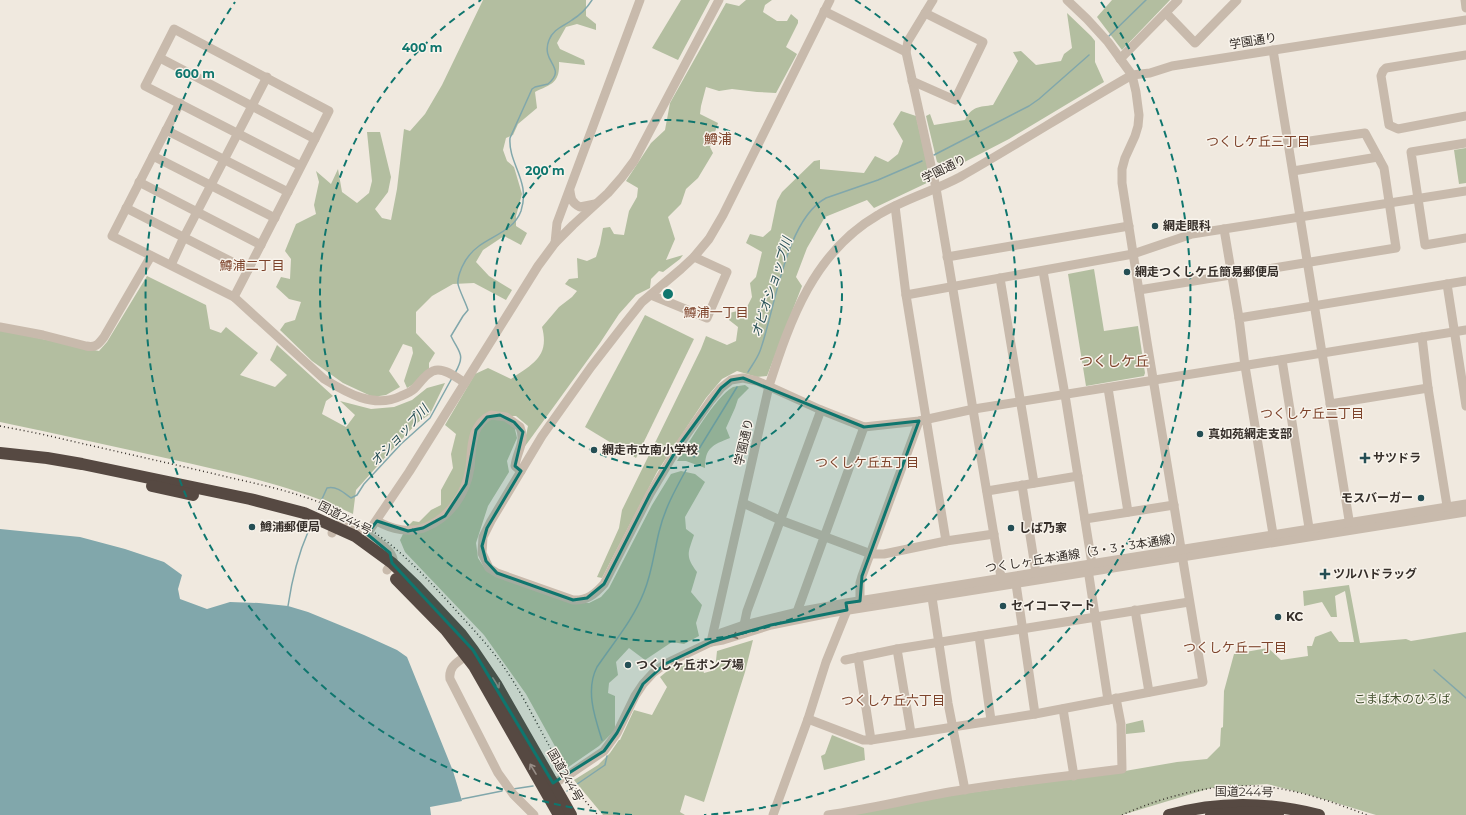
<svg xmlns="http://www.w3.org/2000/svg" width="1466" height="815" font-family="Montserrat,'Noto Sans JP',sans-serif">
<rect width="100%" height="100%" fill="#f0e9df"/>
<!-- green -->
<g fill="#b3bea0">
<path d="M483,0H586V16L596,24V30L577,24L566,27L557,43L560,49L584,60L585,65L559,62C560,83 552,84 535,92L537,108L518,124L513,135L506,138L503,150L507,161L514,167L522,194L516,216V226L527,233L521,245L504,236L483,250L476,262L489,276L512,290L506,300L474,283L453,284L432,296L416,312V333L435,353L429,363V371L417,382L407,388L404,381L413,353L412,347L403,344L389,371L400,387L386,395L373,397L343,383L312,361L280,330L285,323L295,320L301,302L289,299L276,287L281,277L290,279L291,259L285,251L296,224L316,214L314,205L319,182L316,171L331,184L338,169L342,192L357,203L369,193L372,181L367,132H380L391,177L388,192L375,209L382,218L391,220L397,189L404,129L410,131L425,114L442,85Z"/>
<path d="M681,0H710L678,60L652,48Z"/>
<path d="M746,0H772L765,5L763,12L777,21H787L791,14L798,20V23L786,47L797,54L776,93L757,92L732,89L719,91L706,87L701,106L700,114L718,123L710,147L713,153L698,178L686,189L681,204L668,217L675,239L666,260L683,255L680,259L663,272L659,271L651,279L650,288L636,295L619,314L600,343L523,449L528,426L516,416H510L514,425L517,438L507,461L509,472L488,506L476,543L478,558L486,570L564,600L589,603L601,597L609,588L652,505L671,474L681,471L695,474L705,482L685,517L686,529L694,535C688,553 685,556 697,572L691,592L702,605L696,623L699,636L684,644L672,642L645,660L629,648L616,662L618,675L609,683L608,693L615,696V730L599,746L567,768L526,694L484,635L405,552L400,540L403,534H410L409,525L413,521L419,522L431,510L441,505V490L453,468L451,454L456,434L445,425L475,374L488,368L511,379C532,364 550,357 542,327L559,307L572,297L577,291L565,284L569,279L578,278L577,258L587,261L596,257L600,244L603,228L610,227L614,234L624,235L629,211L637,197L638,188L626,181L651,143L665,130L670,103L726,3L739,6Z"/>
<path d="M1112,0H1170L1122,50L1097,17Z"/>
<path d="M1067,13L1091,36L1095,41V62L1104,82L1009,139L951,169L937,162L926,116L930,114L934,125L965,120C972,106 979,107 993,105L1018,61L1013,52L1021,51L1036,65L1061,61L1064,54L1072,48Z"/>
<path d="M901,111L916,116L931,181L874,208L867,200L825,217L807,248L796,277L802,286L767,376L757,377L737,371L722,379L706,398L657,472L602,578L597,577L619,528L622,510L701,349L706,336L727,345L736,341L738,327L729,320V313L746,309L752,297L750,283L756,277L762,252L746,243L750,234L763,237L771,230L777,201L782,192L814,161L820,160V169L864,173L875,156L888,162L898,154L903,141L893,124Z"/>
<path d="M1466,148V183L1459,184L1454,150Z"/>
<path d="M1094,269L1104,331L1138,326L1145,373L1144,376L1086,386L1068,274Z"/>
<path d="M147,276L206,305L210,329L221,333L226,327L258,353L240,375L275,387L287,375L270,360L277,345L333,396L326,401L322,414L346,427L355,415L340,401L371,409L394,407L412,400L427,388L445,383L430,414L417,423L390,452L356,490L353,514C296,486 231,473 170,459C113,446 57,434 0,422V330L99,351L107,342Z"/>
<path d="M645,315L694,339L636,458L585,427Z"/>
<path d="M745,385L749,388L738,399L735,408L726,428L730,438C712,445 705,448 705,468L686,461H677C689,443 715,397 733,387C736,386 741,386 745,385Z"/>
<path d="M1349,585L1360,643L1406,639L1411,641L1466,632V815H1376L1313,796L1267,784L1211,788L1122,815H846L909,801L1119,772L1177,762L1207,759L1220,746L1221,728L1223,727L1224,691L1234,654L1268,648L1281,660L1308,656L1307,646H1312L1315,637L1331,631L1339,642H1354L1345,591L1335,596L1337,617H1331L1322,602L1304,606L1303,591Z"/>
<path d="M753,640L745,672L704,802L685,795L680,812L685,815H603L574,780L598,765L610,753L619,740H620L634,710L652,715L667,687L660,677L671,668L699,659L704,673L715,670L717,651Z"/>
<path d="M1143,720L1145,732L1126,734V724Z"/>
<path d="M832,735L864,748L865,760L824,770L821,756L825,754Z"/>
</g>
<!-- water -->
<path fill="#81a7ab" d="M0,529L80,537L125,549L164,562L182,575L178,589L180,599L207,609L230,602L259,603L288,606L308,612L364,635L397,650L407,657L453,771L462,801L430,807L431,815H0Z"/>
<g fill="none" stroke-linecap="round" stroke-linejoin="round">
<!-- stream -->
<g stroke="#81a7ab" stroke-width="1.5">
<path d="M1109,36L1146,0"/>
<path d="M934,155L1029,106L1039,99L1089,55"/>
<path d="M748,372C752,365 757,359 760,351C775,310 785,220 826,198L878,180L922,161"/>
<path d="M455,373C466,354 459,353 451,336L463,316L468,310C466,303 459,290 458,284C457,278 460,272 462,267C466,258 472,251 479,246C494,235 514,230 521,211C531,181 508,164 510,138L532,89L535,87L548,84C568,67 540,63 549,40C553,29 564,26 572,20C580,15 587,8 592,0"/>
<path d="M694,457L737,387"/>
<path d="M317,510L327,488C337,486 343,492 351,498L357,495L364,484L401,444L430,418L452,378"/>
<path d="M288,606C292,579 297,557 308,532"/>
<path d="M1434,670L1466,698"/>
<path d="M602,740C595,718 585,690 597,667C614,642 633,620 644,592C652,573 654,552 659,532C664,510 675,490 686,470"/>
<path d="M513,789L533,786"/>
<path d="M567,791L605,765L607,756"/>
<path d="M462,799L502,791"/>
</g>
<!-- minor -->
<g stroke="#c8baac" stroke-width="9">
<path d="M830,0L723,215L709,239L694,257L681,269L642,302L622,327L591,367L542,436L491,521L483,537L482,553L489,568L497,573L573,600C587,601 595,594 604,584L650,494L680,444L711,400L721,388L731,380L743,378L757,381L821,410L864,427L919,421L974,409L1466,330"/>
<path d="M933,0L908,41L906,52L936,188L1002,583"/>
<path d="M1465,0L1466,8"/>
<path d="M824,11L906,52"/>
<path d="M1166,13L1195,43L1237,0"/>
<path d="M1273,50L1350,526"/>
<path d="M1466,55L1386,68L1383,71L1381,76L1389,125L1398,129L1466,116"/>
<path d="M160,58L315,139"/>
<path d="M1120,59L1178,0"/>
<path d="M912,81L955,100L983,42L925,13"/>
<path d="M180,103L112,236L234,297L324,379C347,393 374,409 401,396C406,394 411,392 414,389C421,382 428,370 438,370C448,370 457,378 465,383"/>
<path d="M166,130L288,192"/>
<path d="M1466,143L1411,152L1425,245L1466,238"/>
<path d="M153,156L275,218"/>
<path d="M1293,171L1378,157"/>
<path d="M139,182L261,245"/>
<path d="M570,191C571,199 572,203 580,207L595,204"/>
<path d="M895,206L906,295L946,541"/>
<path d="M126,208L248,270"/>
<path d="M1224,229L1239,318"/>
<path d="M555,243L557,223L640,0"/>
<path d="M947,257L1129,226"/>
<path d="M171,265L184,237L267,77"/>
<path d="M1043,271L1065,395L1092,564L1088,572L1089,576L1108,700"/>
<path d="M1000,278L1034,483"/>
<path d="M1447,284L1466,406"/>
<path d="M1139,290L1396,248L1384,168L1365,133L1289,144"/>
<path d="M651,295L707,318L727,272L694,257"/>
<path d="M906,295L1133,254L1192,234L1466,191"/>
<path d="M234,297C266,235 298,173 329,111L174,29L145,86L301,166"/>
<path d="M0,327L43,335L86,346C95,348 98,345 104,337L151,256"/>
<path d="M1422,337L1428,388L1448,512"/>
<path d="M1282,360L1310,534"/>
<path d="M1108,388L1128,512"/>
<path d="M1330,404L1428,388"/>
<path d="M1022,485L1036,573"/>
<path d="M987,491L1078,476"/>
<path d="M743,503L780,520L871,554H884L946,541L994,534"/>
<path d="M1085,519L1174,505"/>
<path d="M377,521C391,529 410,534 426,527C450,517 466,494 470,468C472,449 470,425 491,415L506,417L520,427C526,442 517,451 515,466L521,471"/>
<path d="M332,533L336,527L340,523C352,526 391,545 393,559C393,563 389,567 387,570"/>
<path d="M367,534L409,472L538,266L555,243L573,225L608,193L622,177L634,161L719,0"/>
<path d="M1274,540L1245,366L1239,318L1466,281"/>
<path d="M1015,577L1035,714"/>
<path d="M931,591L948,703L965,790"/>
<path d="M860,607V583L862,576L919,421"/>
<path d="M1135,610L1149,692"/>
<path d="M797,616V612L864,427"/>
<path d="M744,625L747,611L821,410"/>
<path d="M979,636L991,720"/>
<path d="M711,642L769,386C790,320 814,252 878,215C904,199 934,191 960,177C1018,144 1074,108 1132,75L1150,73L1172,66L1466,20"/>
<path d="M711,642L723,640L771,625L830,613L1466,512"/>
<path d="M897,649L911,733"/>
<path d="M470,653C460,661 448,665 450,679L498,773L513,794L534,815"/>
<path d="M858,657L871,740"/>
<path d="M845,660L897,649L1189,602"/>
<path d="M1063,709L1074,776"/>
<path d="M808,719L863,740H871L1035,714L1203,682L1147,342L1122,183V169L1125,158L1135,136L1138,126L1139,115L1136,92L1132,75L1108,42L1087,19L1067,0"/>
<path d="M547,787L567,776L604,751L617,733L635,696L643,684L653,673L665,664L711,642L721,633L744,625L797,612L846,603L1466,504"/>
<path d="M773,815L808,719L826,662L847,610V606"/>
<path d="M828,815C871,809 913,798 956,791C1011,782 1067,776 1122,769L1121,724L1116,698"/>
</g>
<!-- highway -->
<g stroke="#564942" stroke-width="12">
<path d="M0,453L47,458L82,464L250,499L304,513L355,536L392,563L416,586L461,634L473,650L496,684L571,815"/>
<path d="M152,486L193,495"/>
<path d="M396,579L446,630L474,666L559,815"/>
<path d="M1169,815C1219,801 1269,802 1319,815"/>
<path d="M1211,815L1251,812L1278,815"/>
</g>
<!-- rail -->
<g stroke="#362f2a" stroke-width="1.5" stroke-dasharray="1 3" stroke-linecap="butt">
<path d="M0,426L41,434C101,448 160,461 219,475C265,486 311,494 352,518C395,543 420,571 453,607C468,624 484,640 498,659C535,708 554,771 598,815"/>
<path d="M1122,815C1169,794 1224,780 1276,788C1308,793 1338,804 1367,815"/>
</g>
</g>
<!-- one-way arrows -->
<defs><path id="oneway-shaft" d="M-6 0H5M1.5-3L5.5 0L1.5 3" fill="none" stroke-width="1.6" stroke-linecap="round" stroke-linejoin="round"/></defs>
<use stroke="#786e64" href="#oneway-shaft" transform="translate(738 635) rotate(162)"/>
<g stroke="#978d86">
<use href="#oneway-shaft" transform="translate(496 683) rotate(58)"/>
<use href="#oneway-shaft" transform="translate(533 769) rotate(-121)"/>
</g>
<!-- marked area -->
<path fill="#0f766e" fill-opacity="0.2" stroke="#0f766e" stroke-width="3" stroke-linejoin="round" d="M743,378L864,427L919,421L862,576L860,601L846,603L847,610L771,625L711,642L665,664L643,684L617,733L604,751L553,783L473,650L392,563L390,553L367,534L377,521L408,531L423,528L445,516L466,484L476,430L487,417L500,415L514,422L523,432L515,466L521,471L487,528L482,546L486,561L497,573L573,600L587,598L604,584L650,494L680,444L721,388L731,380Z"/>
<!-- distance rings -->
<g fill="none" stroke="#0f766e" stroke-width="2" stroke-dasharray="7 5">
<circle cx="668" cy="294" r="174"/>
<path d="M855 0A348 348 0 1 1 481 0"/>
<path d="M632 815A522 522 0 0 1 235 2M1101 2A522 522 0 0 1 704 815"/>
</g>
<!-- markers -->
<g fill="#244e54" stroke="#f8f3eb" stroke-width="1.5">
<circle cx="1155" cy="226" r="4"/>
<circle cx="1127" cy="272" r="4"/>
<circle cx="1200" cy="434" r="4"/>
<circle cx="594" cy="450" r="4"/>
<path d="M1363 452h4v4h4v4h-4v4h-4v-4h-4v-4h4z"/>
<circle cx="1421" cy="498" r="4"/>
<circle cx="252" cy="527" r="4"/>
<circle cx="1011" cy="528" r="4"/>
<path d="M1323 568h4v4h4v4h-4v4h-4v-4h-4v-4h4z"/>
<circle cx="1003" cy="606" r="4"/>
<circle cx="1278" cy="617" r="4"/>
<circle cx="628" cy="665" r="4"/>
</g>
<g text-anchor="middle" stroke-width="3" stroke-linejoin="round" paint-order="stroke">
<!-- street labels -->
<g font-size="12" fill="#362f2a" stroke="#f8f3eb">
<text transform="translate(1253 41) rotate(-9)" y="4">学園通り</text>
<text transform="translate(944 169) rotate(-26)" y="4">学園通り</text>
<text transform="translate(744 442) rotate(-77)" y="4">学園通り</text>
<text transform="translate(345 518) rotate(27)" y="4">国道244号</text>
<text transform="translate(1084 553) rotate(-9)" y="4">つくしヶ丘本通線（3・3・3本通線）</text>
<text transform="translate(565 775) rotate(60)" y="4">国道244号</text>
<text transform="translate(1244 792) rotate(1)" y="4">国道244号</text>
</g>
<!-- poi labels -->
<g font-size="12" font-weight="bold" fill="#362f2a" stroke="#f8f3eb" text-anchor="start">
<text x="1163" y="230">網走眼科</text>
<text x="1135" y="276">網走つくしケ丘簡易郵便局</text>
<text x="1208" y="438">真如苑網走支部</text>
<text x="602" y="454">網走市立南小学校</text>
<text x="1373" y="462">サツドラ</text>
<text x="1413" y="502" text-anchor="end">モスバーガー</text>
<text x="260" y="531">鱒浦郵便局</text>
<text x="1019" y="532">しば乃家</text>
<text x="1333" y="578">ツルハドラッグ</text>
<text x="1011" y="610">セイコーマート</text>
<text x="1286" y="621">KC</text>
<text x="636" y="669">つくしヶ丘ポンプ場</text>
</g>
<!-- park labels -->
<g font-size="12" fill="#445230" stroke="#f8f3eb">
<text x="1402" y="703">こまば木のひろば</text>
</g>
<!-- neighbourhood labels -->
<g font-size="13" fill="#7d432b" stroke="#f8f3eb">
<text x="1258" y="146">つくしケ丘三丁目</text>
<text x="252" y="270">鱒浦二丁目</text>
<text x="716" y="317">鱒浦一丁目</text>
<text x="1312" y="418">つくしケ丘二丁目</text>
<text x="867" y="467">つくしケ丘五丁目</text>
<text x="1235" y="652">つくしケ丘一丁目</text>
<text x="893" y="705">つくしケ丘六丁目</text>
</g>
<!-- water labels -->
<g font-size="13" font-style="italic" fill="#244e54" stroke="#f8f3eb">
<text transform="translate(771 287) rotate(-72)" y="5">オビオショップ川</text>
<text transform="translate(399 435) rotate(-47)" y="5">オショップ川</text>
</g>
<!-- quarter labels -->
<g font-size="14" fill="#7d432b" stroke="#f8f3eb">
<text x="718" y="144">鱒浦</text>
<text x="1114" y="366">つくしケ丘</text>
</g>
</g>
<circle cx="668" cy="294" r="6" fill="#0f766e" stroke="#f8f3eb" stroke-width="2"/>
<g font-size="12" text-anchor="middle" font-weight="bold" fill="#0f766e" stroke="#f8f3eb" stroke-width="3" stroke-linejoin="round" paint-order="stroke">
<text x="422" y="52">400 m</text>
<text x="195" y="78">600 m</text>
<text x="545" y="175">200 m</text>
</g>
</svg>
